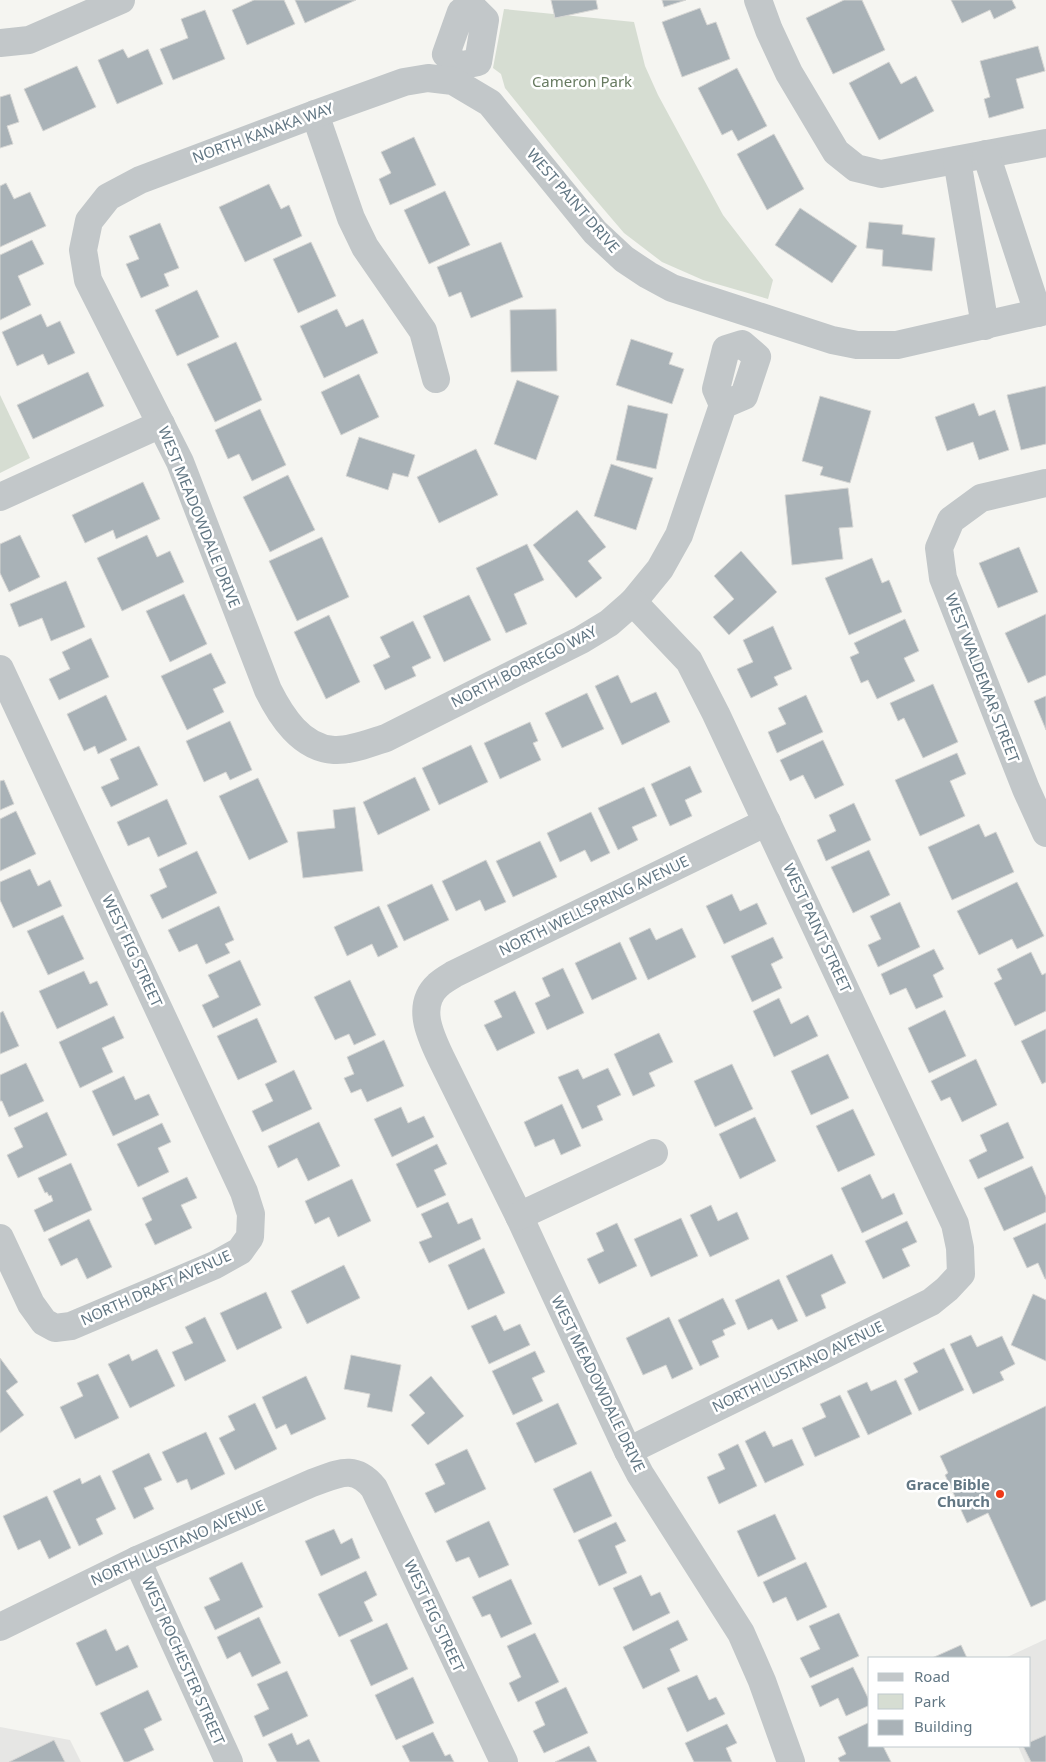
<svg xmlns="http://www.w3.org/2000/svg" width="1046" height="1762" font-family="'Noto Sans',sans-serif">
<rect width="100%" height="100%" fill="#f5f5f1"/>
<!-- built -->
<g fill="#e6e6e4">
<path d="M1046,1639V1762H1025L1018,1746H1030V1658H1005Z"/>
<path d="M0,1727L70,1740L81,1762H0Z"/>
</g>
<!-- green -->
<g fill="#d6ddd2">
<path d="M504,9L634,22L645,66L658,95L723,215L773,280L768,299L703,280L662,262L624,233L583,185L505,88L501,74L493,68Z"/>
<path d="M0,395L30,458L0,473Z"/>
</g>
<!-- building -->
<g fill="#a9b2b7" stroke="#d6d6d4">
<path d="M254,0H284L295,24L247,45L232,10Z"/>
<path d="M295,0H356L305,23Z"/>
<path d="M551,0H596L598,9L555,18Z"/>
<path d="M662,0H686L664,7Z"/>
<path d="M844,0H862L885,50L833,74L806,18Z"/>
<path d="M951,0H1012L1016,8L994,19L990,10L962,23Z"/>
<path d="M700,8L707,25L716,22L730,59L682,77L662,22Z"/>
<path d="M205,10L225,59L173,80L160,49L188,38L181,19Z"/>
<path d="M1038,46L1045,71L1016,79L1024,108L989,118L984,99L990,97L980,61Z"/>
<path d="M123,49L128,58L148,49L163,84L117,104L98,60Z"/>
<path d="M889,62L901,84L916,76L934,111L879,140L849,83Z"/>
<path d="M77,66L96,107L43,131L24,89Z"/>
<path d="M737,68L767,126L738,141L732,130L722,135L698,88Z"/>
<path d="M10,94L19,122L7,126L13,144L0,148V97Z"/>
<path d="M774,134L804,189L767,210L737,154Z"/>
<path d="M414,137L436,185L390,205L379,179L391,173L381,152Z"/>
<path d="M6,183L14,199L30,192L46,226L0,247V186Z"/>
<path d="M269,184L281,209L289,205L302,236L245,262L219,207Z"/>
<path d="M445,191L470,245L429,264L404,210Z"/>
<path d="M800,208L857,246L832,283L775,245Z"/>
<path d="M869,222L903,225L902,234L935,238L932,271L882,266L883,250L866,248Z"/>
<path d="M160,223L179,268L164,274L169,286L141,298L126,264L139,259L129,236Z"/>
<path d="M32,240L44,264L18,276L31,305L0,320V255Z"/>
<path d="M311,242L336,296L298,313L273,259Z"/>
<path d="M501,242L523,297L471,318L461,292L449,297L437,267Z"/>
<path d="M197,290L219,337L177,356L155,310Z"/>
<path d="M337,309L346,327L363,319L378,353L324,378L300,326Z"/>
<path d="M556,309L557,371L511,372L510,310Z"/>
<path d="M41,314L47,327L60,321L75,353L48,365L43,354L17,366L2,332Z"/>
<path d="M631,339L673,353L669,364L684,369L672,404L616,385Z"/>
<path d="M236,342L262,400L215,422L187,364Z"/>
<path d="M88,372L104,406L33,439L17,405Z"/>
<path d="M359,374L379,417L341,435L321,392Z"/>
<path d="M517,380L559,396L536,460L494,444Z"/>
<path d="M1046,386V444L1021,450L1007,395Z"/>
<path d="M820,396L871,411L850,483L820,475L823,467L802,461Z"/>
<path d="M974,403L979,416L995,410L1009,450L979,460L973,442L947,451L935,417Z"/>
<path d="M628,405L668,414L656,469L616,460Z"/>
<path d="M260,409L286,465L252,481L239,454L228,459L215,430Z"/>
<path d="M359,437L415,455L408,477L393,473L388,490L346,476Z"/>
<path d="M476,449L498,495L439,523L417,477Z"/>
<path d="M611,464L653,478L636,530L594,516Z"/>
<path d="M288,475L315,530L270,552L243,497Z"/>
<path d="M143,482L160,519L116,539L113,530L85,543L72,515Z"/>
<path d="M848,488L853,527L839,528L843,559L792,565L785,495Z"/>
<path d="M577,510L606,547L588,561L602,578L576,598L533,545Z"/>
<path d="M20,535L40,577L9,592L0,573V544Z"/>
<path d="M147,535L157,557L170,551L184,582L122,611L97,558Z"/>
<path d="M322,537L349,597L297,621L269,561Z"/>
<path d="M527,544L544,580L514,594L527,624L506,633L476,568Z"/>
<path d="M1019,547L1038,592L998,608L979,563Z"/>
<path d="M741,551L777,592L729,635L713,617L734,599L714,576Z"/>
<path d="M872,558L882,583L889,580L902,612L849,635L825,578Z"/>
<path d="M66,581L85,627L51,641L42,618L19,627L10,604Z"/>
<path d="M184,594L207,644L170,662L146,611Z"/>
<path d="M469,595L491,640L444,662L423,616Z"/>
<path d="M1046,614V675L1028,683L1005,633Z"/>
<path d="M329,615L360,682L326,699L294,632Z"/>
<path d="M905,619L919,651L904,658L915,681L877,699L868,680L861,683L850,657L859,653L854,643Z"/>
<path d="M413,621L431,658L412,667L416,676L385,690L373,665L390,657L380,637Z"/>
<path d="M773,626L792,669L774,677L778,685L751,698L737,669L753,662L743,640Z"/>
<path d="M91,638L109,677L59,700L49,679L70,669L62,652Z"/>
<path d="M211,653L226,683L213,689L224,712L187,730L161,676Z"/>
<path d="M618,675L631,703L656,692L670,722L622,745L595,686Z"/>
<path d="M933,684L958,742L923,758L904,718L898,721L890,703Z"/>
<path d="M587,693L604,729L562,748L545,713Z"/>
<path d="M106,695L127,740L98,754L95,746L84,751L67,714Z"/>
<path d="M806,695L823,732L777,753L768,732L786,724L778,708Z"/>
<path d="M1046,696V730L1034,701Z"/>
<path d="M230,721L252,770L230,780L226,772L204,782L186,741Z"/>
<path d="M530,722L538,741L533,743L541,760L500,779L484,743Z"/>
<path d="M823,740L844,785L815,799L803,775L790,781L780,760Z"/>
<path d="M471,745L488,782L439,805L422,768Z"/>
<path d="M139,746L158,785L111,807L101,787L119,779L110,759Z"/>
<path d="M957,753L966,774L950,781L965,816L920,836L895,780Z"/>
<path d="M690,766L702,792L685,800L692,816L670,826L651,784Z"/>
<path d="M415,777L430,810L378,835L363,802Z"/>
<path d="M258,778L288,842L249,860L219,796Z"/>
<path d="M4,780L14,804L0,810V781Z"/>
<path d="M644,787L657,816L632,827L638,840L618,850L598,808Z"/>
<path d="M167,799L187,844L158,857L149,837L128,846L117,822Z"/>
<path d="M854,803L871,840L826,861L817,840L836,831L829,815Z"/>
<path d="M355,807L363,871L303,878L297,832L335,828L333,810Z"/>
<path d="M16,811L36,854L0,871V819Z"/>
<path d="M591,812L610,853L591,862L585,850L560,862L547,833Z"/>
<path d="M979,824L985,837L996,832L1014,872L952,900L928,847Z"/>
<path d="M540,841L557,877L513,897L496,861Z"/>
<path d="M869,850L890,895L853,913L831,867Z"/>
<path d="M197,851L217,893L162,919L150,895L167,887L159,869Z"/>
<path d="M486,860L506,902L485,911L480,900L456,911L442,881Z"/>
<path d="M30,869L38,886L50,880L62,906L13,928L0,900V882Z"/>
<path d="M1017,882L1044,936L1017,949L1012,939L979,955L957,911Z"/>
<path d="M432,884L449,920L404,941L387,905Z"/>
<path d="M732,894L740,911L757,903L767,924L724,944L706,906Z"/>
<path d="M900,902L920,947L878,967L868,945L881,939L870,916Z"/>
<path d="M219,906L234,940L225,944L230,953L206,964L197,944L179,952L168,930Z"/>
<path d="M379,906L398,947L378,957L372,944L347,956L334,927Z"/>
<path d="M63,915L84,959L48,975L27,931Z"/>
<path d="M650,928L656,940L682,928L696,957L648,980L629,938Z"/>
<path d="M773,937L783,958L771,964L782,988L752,1002L731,956Z"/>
<path d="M620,942L637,979L592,1000L575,963Z"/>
<path d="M934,949L944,969L933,975L943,997L916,1009L906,988L890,995L881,974Z"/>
<path d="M1031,952L1042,975L1046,973V1011L1015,1026L994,983L1002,979L997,969Z"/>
<path d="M240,960L261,1005L213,1028L202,1005L219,997L208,975Z"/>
<path d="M563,968L584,1013L547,1030L535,1003L550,996L542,978Z"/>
<path d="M84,971L90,984L97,981L108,1005L57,1029L39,991Z"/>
<path d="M350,980L376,1035L354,1045L349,1034L335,1040L314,997Z"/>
<path d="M515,991L535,1033L497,1051L484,1025L502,1017L494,1001Z"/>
<path d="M779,998L791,1024L808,1015L818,1036L774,1057L753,1011Z"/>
<path d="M945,1010L966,1056L929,1073L908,1028Z"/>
<path d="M3,1011L19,1046L0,1054V1013Z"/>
<path d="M114,1016L124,1038L102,1048L113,1072L80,1088L59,1042Z"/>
<path d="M257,1018L277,1062L238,1080L217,1036Z"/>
<path d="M1046,1029V1082L1042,1084L1021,1041Z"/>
<path d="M659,1033L673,1062L649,1073L655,1086L633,1096L614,1054Z"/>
<path d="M384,1040L404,1086L367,1102L361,1089L351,1093L344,1078L354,1074L347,1057Z"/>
<path d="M828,1054L849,1098L811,1115L791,1071Z"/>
<path d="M976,1059L997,1105L962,1122L950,1097L941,1101L931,1081Z"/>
<path d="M26,1063L44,1101L9,1117L2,1101H0V1075Z"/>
<path d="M732,1064L753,1109L715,1127L694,1081Z"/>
<path d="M608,1068L621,1095L597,1106L603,1120L582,1129L558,1077L578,1069L583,1079Z"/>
<path d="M294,1070L312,1109L262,1132L252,1111L273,1101L265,1084Z"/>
<path d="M124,1076L135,1100L149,1094L159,1115L113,1136L92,1091Z"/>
<path d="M562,1104L581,1146L561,1155L554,1139L535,1147L524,1122Z"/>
<path d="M401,1107L408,1123L424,1116L434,1137L392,1157L374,1119Z"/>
<path d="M853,1109L875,1155L838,1172L816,1126Z"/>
<path d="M47,1112L67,1155L18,1178L7,1155L23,1147L14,1128Z"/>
<path d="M755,1117L776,1161L740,1179L719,1134Z"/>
<path d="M319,1122L340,1166L308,1181L297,1158L278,1168L268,1146Z"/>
<path d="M1008,1122L1024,1158L978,1179L969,1160L987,1151L980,1135Z"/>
<path d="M162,1123L171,1142L158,1148L169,1172L138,1187L117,1144Z"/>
<path d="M437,1144L447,1164L434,1170L446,1195L417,1208L396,1164Z"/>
<path d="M71,1163L92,1210L44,1232L34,1210L53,1201L51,1195L49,1196L47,1192L45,1193L38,1178Z"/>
<path d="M1032,1166L1046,1197V1212L1004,1231L984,1188Z"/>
<path d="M870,1174L882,1199L894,1193L903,1214L862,1233L841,1188Z"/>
<path d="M187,1177L197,1198L181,1205L192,1228L155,1245L145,1224L152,1220L142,1198Z"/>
<path d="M352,1179L371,1221L338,1237L329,1217L315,1224L305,1201Z"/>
<path d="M448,1202L458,1224L472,1218L481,1239L429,1263L419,1242L432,1237L421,1214Z"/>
<path d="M711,1205L718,1221L737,1212L749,1239L710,1257L690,1215Z"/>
<path d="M681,1218L698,1256L651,1277L634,1239Z"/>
<path d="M89,1219L112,1267L87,1279L77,1258L61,1266L48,1239Z"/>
<path d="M907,1221L917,1242L902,1249L910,1266L883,1279L865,1241Z"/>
<path d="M617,1223L637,1266L599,1284L587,1259L604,1251L596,1233Z"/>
<path d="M1046,1223V1279H1045L1038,1263L1027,1268L1013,1238Z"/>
<path d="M484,1248L505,1293L468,1310L448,1265Z"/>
<path d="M832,1254L846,1283L821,1295L826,1308L806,1317L786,1276Z"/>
<path d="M344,1265L360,1298L307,1324L291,1291Z"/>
<path d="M779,1279L798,1321L778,1330L772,1319L748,1330L735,1300Z"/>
<path d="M266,1292L282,1328L237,1350L220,1313Z"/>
<path d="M1033,1294L1046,1300V1361L1011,1345Z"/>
<path d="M723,1298L736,1324L723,1330L725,1335L712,1341L719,1357L700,1366L678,1320Z"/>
<path d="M496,1315L504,1331L520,1324L530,1345L489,1364L471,1326Z"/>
<path d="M205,1317L226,1361L185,1381L172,1352L193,1343L185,1327Z"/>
<path d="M669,1317L693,1369L672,1379L666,1365L643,1375L626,1338Z"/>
<path d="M971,1335L977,1347L1002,1336L1015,1364L1000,1372L1004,1380L973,1394L950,1344Z"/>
<path d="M944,1348L964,1390L919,1411L904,1379L918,1372L913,1363Z"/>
<path d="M157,1349L175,1386L130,1408L108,1364L129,1354L132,1361Z"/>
<path d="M535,1351L545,1372L532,1378L543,1401L513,1415L492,1371Z"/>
<path d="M351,1355L401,1365L392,1412L367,1407L370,1394L344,1389Z"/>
<path d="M0,1358L18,1382L6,1391L24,1415L0,1433Z"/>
<path d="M98,1374L119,1418L75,1439L60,1407L83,1396L77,1383Z"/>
<path d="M306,1376L326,1419L291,1435L286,1424L276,1429L262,1397Z"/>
<path d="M431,1376L464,1416L428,1445L411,1425L425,1413L409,1395Z"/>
<path d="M896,1380L912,1414L868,1435L847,1391L867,1382L871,1391Z"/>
<path d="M840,1395L860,1437L815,1457L802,1428L826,1417L820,1404Z"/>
<path d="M255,1403L277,1449L235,1470L219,1438L235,1430L228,1416Z"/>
<path d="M558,1403L577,1444L535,1463L516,1423Z"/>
<path d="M1046,1406V1600L1031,1607L988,1513L967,1523L945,1475L948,1473L940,1456Z"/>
<path d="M765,1431L773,1447L792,1439L804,1465L765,1483L745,1441Z"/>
<path d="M206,1432L225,1474L191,1490L187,1479L177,1483L162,1452Z"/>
<path d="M738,1444L757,1486L719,1504L707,1477L725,1469L718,1454Z"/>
<path d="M467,1449L486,1489L435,1513L425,1493L445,1484L435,1464Z"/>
<path d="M149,1453L162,1480L144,1488L154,1509L134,1519L112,1471Z"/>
<path d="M591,1471L612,1516L574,1533L553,1489Z"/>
<path d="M100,1475L116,1509L96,1519L103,1534L79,1546L53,1491L80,1478L82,1484Z"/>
<path d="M47,1496L71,1548L49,1559L40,1540L18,1550L3,1516Z"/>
<path d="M775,1514L796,1559L758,1577L737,1531Z"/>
<path d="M489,1521L509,1565L479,1578L469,1557L456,1562L446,1541Z"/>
<path d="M616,1522L626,1541L615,1546L627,1573L599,1586L578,1540Z"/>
<path d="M334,1529L341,1544L352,1538L360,1558L321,1576L305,1541Z"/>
<path d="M242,1562L263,1607L215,1630L204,1607L220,1600L209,1578Z"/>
<path d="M806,1562L827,1607L797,1621L786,1597L773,1603L763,1582Z"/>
<path d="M366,1571L377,1595L364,1602L373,1621L339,1637L318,1594Z"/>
<path d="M641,1575L651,1596L660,1592L670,1613L633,1631L613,1588Z"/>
<path d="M511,1579L532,1624L501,1638L490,1614L482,1617L472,1597Z"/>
<path d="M839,1613L859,1656L810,1678L800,1658L820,1649L809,1626Z"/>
<path d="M259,1617L281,1663L252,1677L240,1652L227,1659L217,1637Z"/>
<path d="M678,1620L688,1640L670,1649L680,1671L643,1689L623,1647Z"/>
<path d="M387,1623L408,1669L371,1686L350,1640Z"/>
<path d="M106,1629L116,1651L128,1645L138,1667L96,1686L76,1643Z"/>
<path d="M535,1633L559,1682L518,1702L509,1683L521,1677L507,1646Z"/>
<path d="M961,1645L967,1658H932Z"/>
<path d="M853,1667L870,1702V1705L846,1716L838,1698L820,1707L811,1686Z"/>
<path d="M287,1671L308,1716L263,1737L254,1716L269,1709L257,1684Z"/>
<path d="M697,1675L709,1700L716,1697L725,1714L687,1732L667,1688Z"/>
<path d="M413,1677L434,1723L396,1740L375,1695Z"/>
<path d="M566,1687L588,1733L544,1753L533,1731L545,1725L535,1702Z"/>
<path d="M148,1690L162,1720L144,1729L154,1750L128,1762H124L100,1713Z"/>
<path d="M870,1722V1746H883L891,1762H840L838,1758L846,1754L838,1737Z"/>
<path d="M727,1724L737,1743L726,1748L732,1762H694L685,1743Z"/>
<path d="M433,1732L445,1756L450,1754L454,1762H410L402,1746Z"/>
<path d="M292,1733L297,1745L309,1739L320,1762H277L268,1744Z"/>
<path d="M1046,1735V1762H1031L1023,1746H1030V1742Z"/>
<path d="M54,1740L65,1762H9Z"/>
<path d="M589,1746L597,1762H555Z"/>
</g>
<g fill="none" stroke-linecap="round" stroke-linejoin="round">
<!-- minor -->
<g stroke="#c2c7c9" stroke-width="28">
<path d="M758,0L769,30L789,73L836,152L856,168L881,174L1046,143"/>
<path d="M474,9L485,20L478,62L458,66L446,54L461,12Z"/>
<path d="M0,43L29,40L121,0"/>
<path d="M315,114L351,218L365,247L423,331L436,379"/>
<path d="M986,154L1038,313"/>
<path d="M957,160L985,326"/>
<path d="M723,405L744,396L757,357L742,344L726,349L716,389L723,405L679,535L660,569L633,602L609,623L581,640L386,738C369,743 351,751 334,750C301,748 281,716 268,690L180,462L88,280L83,250L89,221L108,197L140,180L315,114L404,82L428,78L453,81L490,103L595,232L624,259L648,275L672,288L832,340L857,345H897L1046,311"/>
<path d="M1046,483L981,498L951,520L939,548L943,578L1026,789L1046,833"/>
<path d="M0,497L161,424"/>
<path d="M0,669L244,1192L251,1214L250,1237L240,1251L215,1265L71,1326L55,1328L44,1322L31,1304L0,1238"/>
<path d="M767,822L454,974C449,977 442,981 438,985C415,1006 431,1037 442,1060L519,1216L628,1451L640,1474L741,1633L762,1681L791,1762"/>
<path d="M519,1216L654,1153"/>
<path d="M628,1451L931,1302L947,1289L961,1274L960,1248L955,1224L716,714L689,661L633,602"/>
<path d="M137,1560L229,1762"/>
<path d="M0,1627L137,1560L312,1483C338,1474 354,1463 374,1488L504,1762"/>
</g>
</g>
<!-- markers -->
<circle fill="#ef3917" stroke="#fff" stroke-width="2" cx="1000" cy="1494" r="5"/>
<g text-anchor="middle" stroke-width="5" stroke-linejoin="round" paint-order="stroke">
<!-- park labels -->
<g font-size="15" fill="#687b61" stroke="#fff">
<text x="582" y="87">Cameron Park</text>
</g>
<!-- street labels -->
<g font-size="15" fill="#627784" stroke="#fff">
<text transform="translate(263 133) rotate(-20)" y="5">NORTH KANAKA WAY</text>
<text transform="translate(573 201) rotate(49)" y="5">WEST PAINT DRIVE</text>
<text transform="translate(199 517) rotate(68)" y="5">WEST MEADOWDALE DRIVE</text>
<text transform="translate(524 667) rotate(-27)" y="5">NORTH BORREGO WAY</text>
<text transform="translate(982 678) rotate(69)" y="5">WEST WALDEMAR STREET</text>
<text transform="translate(594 906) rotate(-26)" y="5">NORTH WELLSPRING AVENUE</text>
<text transform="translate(817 928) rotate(65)" y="5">WEST PAINT STREET</text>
<text transform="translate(132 951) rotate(65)" y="5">WEST FIG STREET</text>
<text transform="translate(156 1288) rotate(-24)" y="5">NORTH DRAFT AVENUE</text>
<text transform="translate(798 1367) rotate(-26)" y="5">NORTH LUSITANO AVENUE</text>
<text transform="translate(598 1384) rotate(64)" y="5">WEST MEADOWDALE DRIVE</text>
<text transform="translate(178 1543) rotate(-24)" y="5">NORTH LUSITANO AVENUE</text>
<text transform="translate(434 1616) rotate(65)" y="5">WEST FIG STREET</text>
<text transform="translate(183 1661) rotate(66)" y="5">WEST ROCHESTER STREET</text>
</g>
<!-- poi labels -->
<g font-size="15" font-weight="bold" fill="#627784" stroke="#fff" text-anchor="end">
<text x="990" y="1490">Grace Bible<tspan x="990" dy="17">Church</tspan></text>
</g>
</g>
<!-- legend -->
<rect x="868" y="1657" width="162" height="90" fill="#ffffff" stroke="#c0c9ce"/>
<rect x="878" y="1673" width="25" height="8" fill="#c2c7c9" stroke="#c0c9ce"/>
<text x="914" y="1682" font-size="15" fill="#627784">Road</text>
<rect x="878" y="1694" width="25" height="15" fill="#d6ddd2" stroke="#c0c9ce"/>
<text x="914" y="1707" font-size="15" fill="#627784">Park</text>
<rect x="878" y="1720" width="25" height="15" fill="#a9b2b7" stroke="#c0c9ce"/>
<text x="914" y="1732" font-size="15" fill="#627784">Building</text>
</svg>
